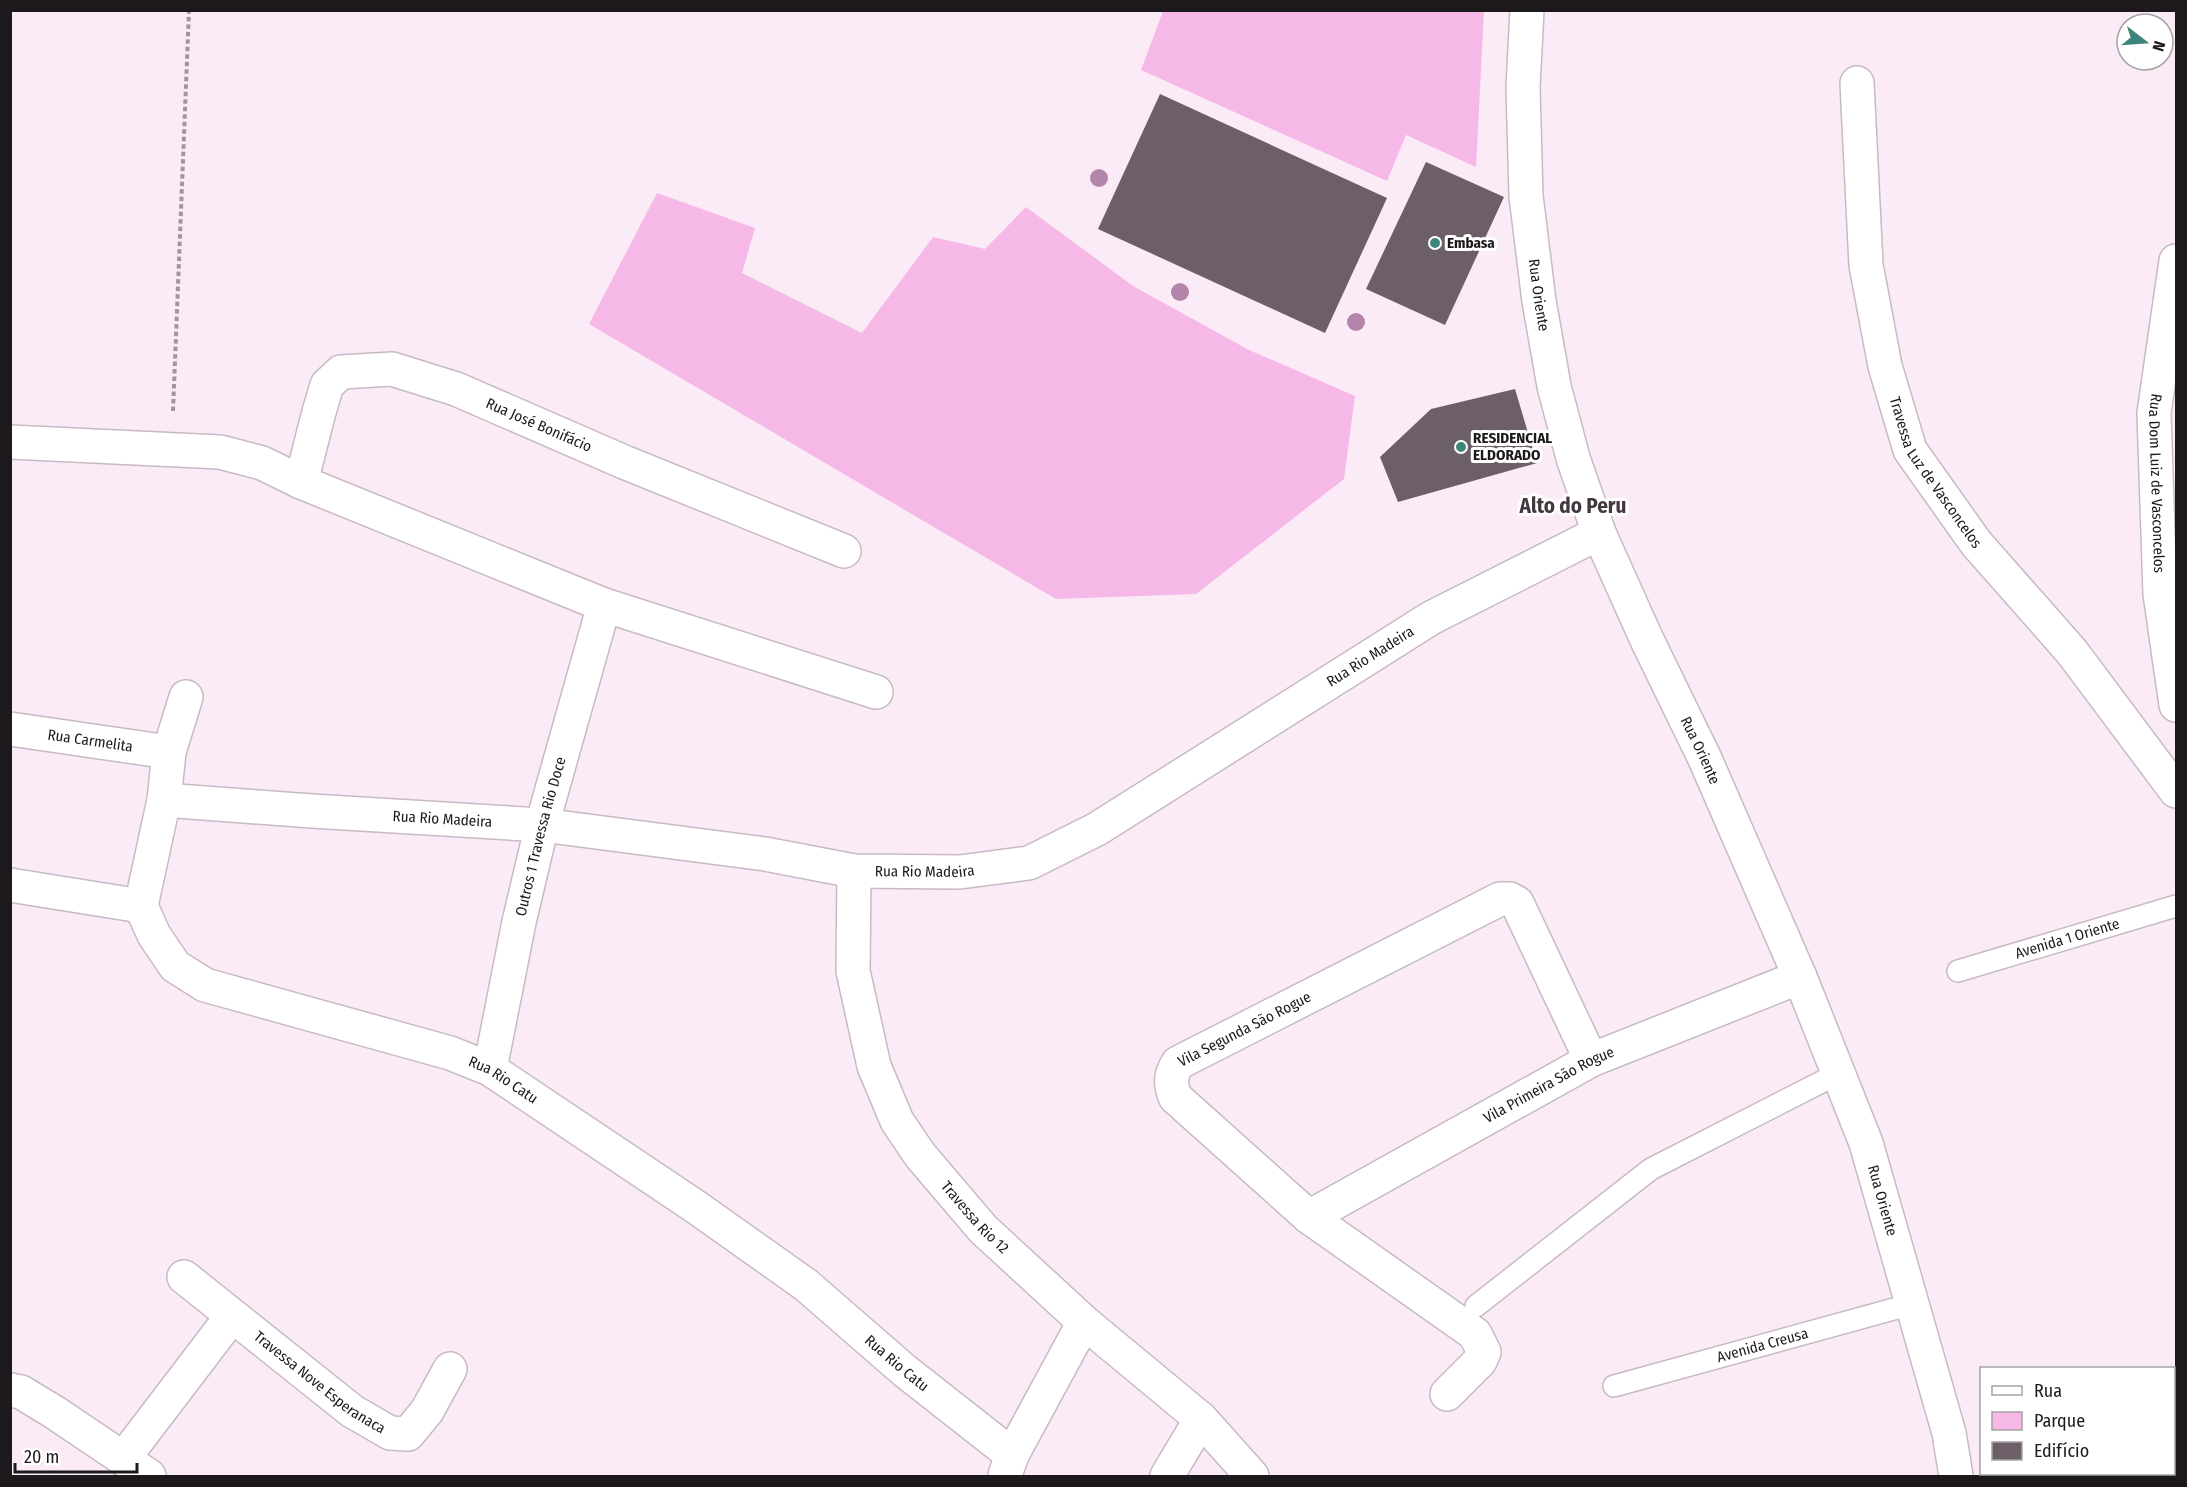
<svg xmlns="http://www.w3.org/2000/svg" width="2187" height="1487" font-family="'Fira Sans Condensed',sans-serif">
<rect width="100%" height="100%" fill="#fbebf7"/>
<!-- green -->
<g fill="#f6b8e7">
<path d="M1163,11H1484L1476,167L1406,135L1387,181L1141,70Z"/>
<path d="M657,193L755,228L742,273L862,333L933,237L985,249L1026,207L1133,286L1249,350L1355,396L1344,479L1196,594L1056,599L589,324Z"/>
</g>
<!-- building -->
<g fill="#6c5f68">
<path d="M1160,94L1387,198L1325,333L1098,229Z"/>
<path d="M1426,162L1504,197L1445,325L1366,289Z"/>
<path d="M1515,389L1537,463L1398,502L1380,457L1431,409Z"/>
</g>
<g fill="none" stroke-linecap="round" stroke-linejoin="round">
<!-- service casing -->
<g stroke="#c8bac4" stroke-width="24">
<g id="service">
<path id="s1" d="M1958,971L2176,906"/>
<path d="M1476,1306L1651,1169L1839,1073"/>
<path id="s2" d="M1614,1386L1912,1304"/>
</g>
</g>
<!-- minor casing -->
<g stroke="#c8bac4" stroke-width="36">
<g id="minor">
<path id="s3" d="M1857,83L1866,265L1885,366L1910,450L1976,543L2072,652L2176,791"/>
<path id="s4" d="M2176,261L2154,413L2160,594L2176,705"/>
<path d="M10,442L220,452L262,463L301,482L604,605L876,692"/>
<path id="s5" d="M301,482L319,412L327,385L341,372L392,369L456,389L624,462L844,551"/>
<path id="s6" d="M186,697L169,752L164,800L141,906L154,935L175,966L205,985L450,1053L490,1069L696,1207L806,1285L905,1371L1012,1455"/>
<path id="s7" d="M10,729L169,752"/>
<path id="s8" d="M164,800L312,811L542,825L765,854L854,871L960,872L1029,863L1097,829L1431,618L1599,533"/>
<path id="s9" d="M854,871L853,971L874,1066L897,1121L920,1155L983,1229L1084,1322L1201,1419L1252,1476"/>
<path d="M10,885L141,906"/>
<path id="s10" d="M490,1069L519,922L542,825L604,605"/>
<path id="s11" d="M1309,1217L1591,1060L1800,977"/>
<path id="s12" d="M184,1277L352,1411L390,1433L408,1434L427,1411L450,1369"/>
<path d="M10,1390L21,1392L54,1412L149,1476"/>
<path id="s13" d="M1447,1394L1480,1361L1484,1352L1475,1334L1309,1217L1175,1097C1170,1083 1170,1075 1178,1063L1500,899H1510L1517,903L1591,1060"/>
<path d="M123,1459L232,1316"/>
<path d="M1005,1475L1012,1455L1084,1322"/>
<path d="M1167,1476L1201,1419"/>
</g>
</g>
<!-- tertiary casing -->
<g stroke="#c8bac4" stroke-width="36">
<g id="tertiary">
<path id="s14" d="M1527,10L1523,87L1526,196L1539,301L1554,386L1573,458L1599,533L1647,640L1705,759L1800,977L1866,1143L1949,1433L1956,1476"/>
</g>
</g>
<!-- path -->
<path stroke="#a1969f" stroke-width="4" stroke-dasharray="4.5 3" stroke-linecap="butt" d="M173,411L189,10"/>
<!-- service -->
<use href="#service" stroke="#fff" stroke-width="21"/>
<!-- minor -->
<use href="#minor" stroke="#fff" stroke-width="33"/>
<!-- tertiary -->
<use href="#tertiary" stroke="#fff" stroke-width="33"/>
</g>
<!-- trees -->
<g fill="#b485aa">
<circle cx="1099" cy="178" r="9"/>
<circle cx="1180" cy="292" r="9"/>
<circle cx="1356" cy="322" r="9"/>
</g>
<!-- markers -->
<g fill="#3d847b" stroke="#fff" stroke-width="2">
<circle cx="1435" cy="243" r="6"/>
<circle cx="1461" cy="447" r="6"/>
</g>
<g text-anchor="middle" stroke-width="6" stroke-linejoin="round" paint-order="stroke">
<!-- poi labels -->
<g font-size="15" font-weight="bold" fill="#1d181c" stroke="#fff" text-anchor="start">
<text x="1447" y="248">Embasa</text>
<text x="1473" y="443">RESIDENCIAL<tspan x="1473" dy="17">ELDORADO</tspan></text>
</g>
<!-- street labels -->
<g font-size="15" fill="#1d181c" stroke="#fff">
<text dy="5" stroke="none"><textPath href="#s14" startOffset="286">Rua Oriente</textPath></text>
<text dy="5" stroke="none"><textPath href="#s5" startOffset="328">Rua José Bonifácio</textPath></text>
<text dy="5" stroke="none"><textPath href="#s3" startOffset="404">Travessa Luz de Vasconcelos</textPath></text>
<text dy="5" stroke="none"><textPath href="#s4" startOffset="224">Rua Dom Luiz de Vasconcelos</textPath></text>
<text dy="5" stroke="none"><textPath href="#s8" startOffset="1269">Rua Rio Madeira</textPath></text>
<text dy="5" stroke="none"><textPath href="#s7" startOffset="81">Rua Carmelita</textPath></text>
<text dy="5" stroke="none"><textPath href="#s14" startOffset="772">Rua Oriente</textPath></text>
<text dy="5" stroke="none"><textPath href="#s8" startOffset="279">Rua Rio Madeira</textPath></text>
<text dy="5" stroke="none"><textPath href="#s10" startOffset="238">Outros 1 Travessa Rio Doce</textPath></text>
<text dy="5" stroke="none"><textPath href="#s8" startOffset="765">Rua Rio Madeira</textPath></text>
<text dy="5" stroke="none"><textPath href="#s1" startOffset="114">Avenida 1 Oriente</textPath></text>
<text dy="5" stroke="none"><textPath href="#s13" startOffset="570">Vila Segunda São Rogue</textPath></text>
<text dy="5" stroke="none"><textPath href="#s6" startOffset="633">Rua Rio Catu</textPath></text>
<text dy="5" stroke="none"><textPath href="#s11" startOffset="274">Vila Primeira São Rogue</textPath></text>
<text dy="5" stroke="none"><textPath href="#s14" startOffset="1258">Rua Oriente</textPath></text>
<text dy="5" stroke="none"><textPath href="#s9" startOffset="381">Travessa Rio 12</textPath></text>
<text dy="5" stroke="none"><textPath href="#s2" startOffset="154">Avenida Creusa</textPath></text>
<text dy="5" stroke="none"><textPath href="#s6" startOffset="1119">Rua Rio Catu</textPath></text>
<text dy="5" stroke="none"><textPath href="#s12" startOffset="172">Travessa Nove Esperanaca</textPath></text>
</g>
<!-- district labels -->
<g font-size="21" font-weight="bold" fill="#433740" stroke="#fff">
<text x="1573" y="513">Alto do Peru</text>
</g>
</g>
<!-- border -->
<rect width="2187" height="1487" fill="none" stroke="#1d181c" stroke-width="24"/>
<!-- legend -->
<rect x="1980" y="1367" width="195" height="108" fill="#ffffff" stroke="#a5a3a4" stroke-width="1.5"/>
<rect x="1992" y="1386" width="30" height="9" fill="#ffffff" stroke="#a5a3a4" stroke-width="1.5"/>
<text x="2034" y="1397" font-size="18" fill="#1d181c">Rua</text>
<rect x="1992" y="1412" width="30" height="18" fill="#f6b8e7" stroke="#a5a3a4" stroke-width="1.5"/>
<text x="2034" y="1427" font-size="18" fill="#1d181c">Parque</text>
<rect x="1992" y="1442" width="30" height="18" fill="#6c5f68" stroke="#a5a3a4" stroke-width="1.5"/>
<text x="2034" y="1457" font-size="18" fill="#1d181c">Edifício</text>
<!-- north arrow -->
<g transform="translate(2145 42) rotate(107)"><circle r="28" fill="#ffffff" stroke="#a5a3a4" stroke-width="1.5"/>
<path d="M0-4.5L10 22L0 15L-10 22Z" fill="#3d847b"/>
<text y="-9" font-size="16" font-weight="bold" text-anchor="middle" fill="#1d181c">N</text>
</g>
<!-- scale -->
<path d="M15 1463v9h122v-9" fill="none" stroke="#1d181c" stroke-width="3"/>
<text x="24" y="1463" font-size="18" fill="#1d181c" stroke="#ffffff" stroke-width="4.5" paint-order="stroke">20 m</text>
</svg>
